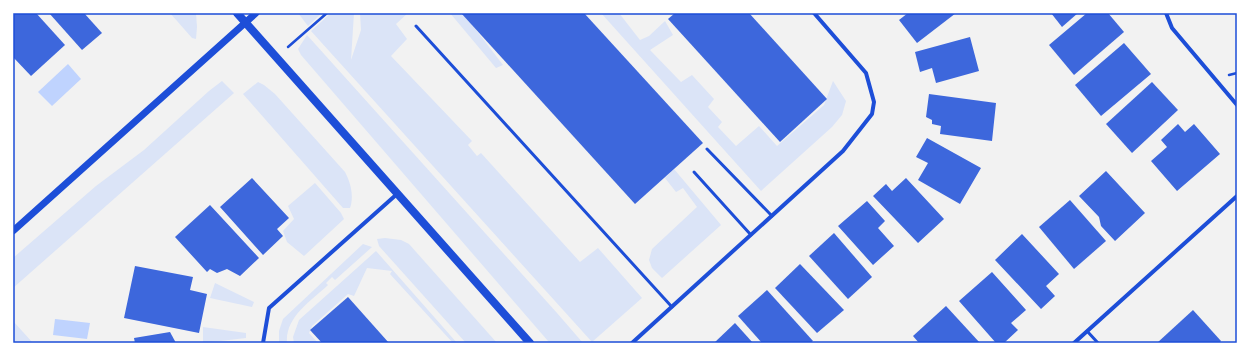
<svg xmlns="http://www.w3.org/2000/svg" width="1250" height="356" font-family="Ubuntu,sans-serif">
<rect width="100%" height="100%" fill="#f2f2f2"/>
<!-- green -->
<g fill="#dbe4f7">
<path d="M170,13H196L197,27L196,39L192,38Z"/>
<path d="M298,13H322L308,26Z"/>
<path d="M331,13H354L351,60L361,30L360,13H408L396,24L407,39L391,56L472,141L468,145L477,156L481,153L580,262L598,248L642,298L592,342L311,31Z"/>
<path d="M450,13H463L503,65L496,68Z"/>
<path d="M601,13H619L640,40L649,36L665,21L673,35L650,50L681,82L692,75L714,99L708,107L722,122L718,127L736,146L759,126L777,146L824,105L833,81L846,101L842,115L832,127L761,191Z"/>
<path d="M307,35L557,313L583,343H551L548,341L301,55L298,49Z"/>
<path d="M222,81L234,93L13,288V258L96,186L144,150L209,91Z"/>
<path d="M258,82L264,85L275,94L345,172C351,183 354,197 350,208H343L243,94Z"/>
<path d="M674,169L721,225L662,278L652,268L649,260L652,249L697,207L683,188L676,192L665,178Z"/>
<path d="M315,183L341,213L344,219L304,256L287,242L283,231L294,219L288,206Z"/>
<path d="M385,238L401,240L409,244L497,343H466L379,246L377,239Z"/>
<path d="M363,244L372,247L335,280L332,277L326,283L328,285C311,301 285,317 287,343H279V331L283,319Z"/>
<path d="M376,251L457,343H453L390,274L392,271L367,268L354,296L348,294L312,326L309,333L318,343H294L293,337L299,320Z"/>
<path d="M215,283L254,302L252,307L210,298Z"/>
<path d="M13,321L33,343H13Z"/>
<path d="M203,327L246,333V338L203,343Z"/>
</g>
<!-- water -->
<g fill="#bfd3fe">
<path d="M68,64L81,79L52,106L38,92Z"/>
<path d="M55,319L90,323L87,339L53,335Z"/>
</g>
<!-- building -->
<g fill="#3d67dc">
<path d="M13,13H36L65,45L31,76L13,57Z"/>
<path d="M49,13H84L102,33L82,50Z"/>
<path d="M461,13H584L703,143L635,204Z"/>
<path d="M675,13H749L827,99L780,142L668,19Z"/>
<path d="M908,13H956L917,43L899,20Z"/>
<path d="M1051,13H1078L1062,27Z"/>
<path d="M1087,13H1108L1124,32L1074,75L1049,45Z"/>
<path d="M970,37L979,71L936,83L932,68L920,72L915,52Z"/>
<path d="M1124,43L1151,74L1101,116L1075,85Z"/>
<path d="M1152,82L1178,110L1132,153L1106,124Z"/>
<path d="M929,94L996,103L992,141L940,134L941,126L932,124V120L926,117Z"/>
<path d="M1178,124L1185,132L1194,124L1220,154L1177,191L1151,161L1167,147L1161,140Z"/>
<path d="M927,138L981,168L960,204L918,180L928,163L916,157Z"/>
<path d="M1106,171L1145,213L1115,241L1101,226L1099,217L1079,196Z"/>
<path d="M252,178L289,218L277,229L283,236L263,255L220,207Z"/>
<path d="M906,178L944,219L918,243L873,196L886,184L892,191Z"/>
<path d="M1070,200L1106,241L1074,269L1039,227Z"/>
<path d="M867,201L885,221L878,228L894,246L873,265L838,226Z"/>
<path d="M210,205L259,258L240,276L227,269L217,273L210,269L207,272L175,237Z"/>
<path d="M834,233L872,277L848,299L809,256Z"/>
<path d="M1022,234L1059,274L1046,286L1055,296L1041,309L995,260Z"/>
<path d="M800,264L844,310L817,333L775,288Z"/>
<path d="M135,266L193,277L190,290L207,294L199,333L124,318Z"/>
<path d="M992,272L1026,310L1011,323L1018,330L1004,343H996L959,301Z"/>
<path d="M767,290L813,341L810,343H762L738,316Z"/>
<path d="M348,297L389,343H322L310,330Z"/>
<path d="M946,306L980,343H919L913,336Z"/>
<path d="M1193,310L1221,341L1219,343H1157Z"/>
<path d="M735,323L753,343H714Z"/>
<path d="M170,332L176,343H135L134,338Z"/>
</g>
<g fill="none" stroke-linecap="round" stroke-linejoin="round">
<!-- path -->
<g stroke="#1d4ed8" stroke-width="2.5">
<path d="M288,47L327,13"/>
<path d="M1229,75L1237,73"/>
</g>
<!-- service -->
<g stroke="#1d4ed8" stroke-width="3">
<path d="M416,26L672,307"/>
<path d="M707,149L772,216"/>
<path d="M694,172L751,235"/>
<path d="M1087,331L1098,343"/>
</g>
<!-- minor -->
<g stroke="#1d4ed8" stroke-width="4">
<path d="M1166,13L1172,28L1237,105"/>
<path d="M263,343L269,308L397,194"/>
<path d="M632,343L843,151L872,114L874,102L866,73L814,13"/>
<path d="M1074,343L1237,196"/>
</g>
<!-- tertiary -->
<path stroke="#1d4ed8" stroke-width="7" d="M13,231L256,13"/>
<!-- secondary -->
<path stroke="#1d4ed8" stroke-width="8" d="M237,13L530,343"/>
</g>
<!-- border -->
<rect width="1250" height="356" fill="none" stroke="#ffffff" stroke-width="28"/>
<rect x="14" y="14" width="1222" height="328" fill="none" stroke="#1d4ed8" stroke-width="1.5"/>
</svg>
